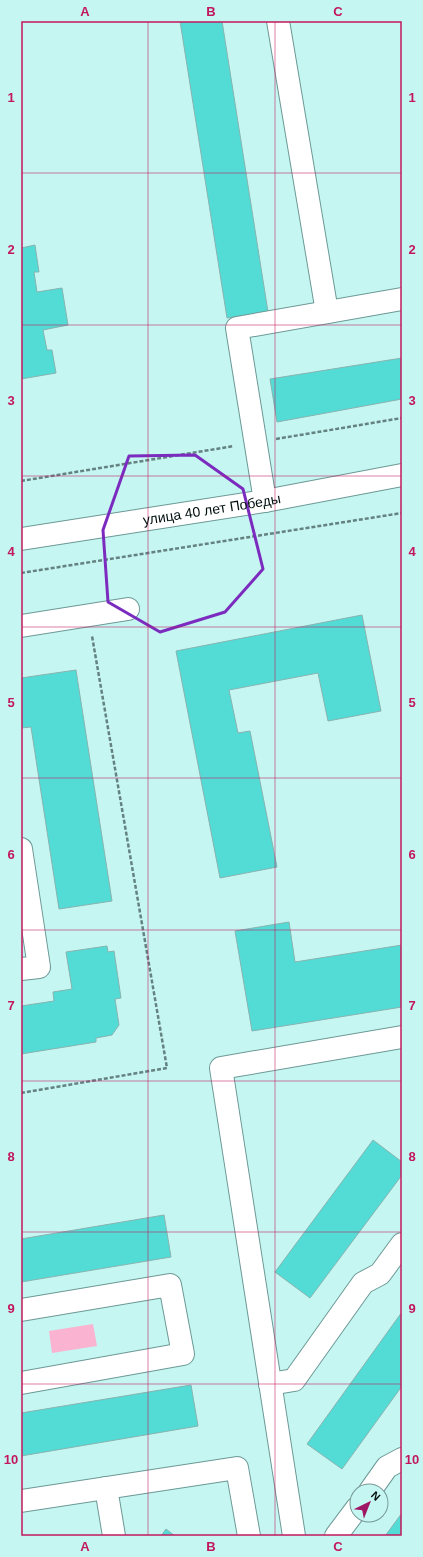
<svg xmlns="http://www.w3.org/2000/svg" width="423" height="1557" font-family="Arial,sans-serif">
<rect width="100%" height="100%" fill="#c6f6f2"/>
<!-- green -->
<path fill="#fab3d0" d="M93,1324L97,1346L52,1353L49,1331Z"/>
<!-- building -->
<g fill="#53dbd5" stroke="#86b4b1">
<path d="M180,21H222L268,312L227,318Z"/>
<path d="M35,245L39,272H34L37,292L62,288L68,325L43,330L47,350H52L56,373L21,379V248Z"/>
<path d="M402,358V399L277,422L270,379Z"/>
<path d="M362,615L381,711L328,721L318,673L229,690L238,733L250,731L277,867L220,878L176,651Z"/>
<path d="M76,670L112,901L59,909L31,727L21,728V678Z"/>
<path d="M289,922L295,962L402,945V1007L252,1031L235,931Z"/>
<path d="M107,946L108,952L114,951L121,998L115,999L119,1025L112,1035L96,1038V1042L21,1054V1006L54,1001L53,992L72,989L66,952Z"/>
<path d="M373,1140L402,1162V1175L310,1298L275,1272Z"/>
<path d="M164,1215L171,1257L21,1282V1239Z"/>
<path d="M402,1312V1386L342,1469L307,1444Z"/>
<path d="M191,1385L198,1426L21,1456V1413Z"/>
<path d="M402,1513V1536H385Z"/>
<path d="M166,1529L175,1536H161Z"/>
</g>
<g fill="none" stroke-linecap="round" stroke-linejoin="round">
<!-- minor casing -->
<g stroke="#6c9996" stroke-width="24">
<g id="minor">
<path d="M278,21L327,312"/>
<path d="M265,501L237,328L402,299"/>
<path id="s1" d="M21,539L265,501L402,475"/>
<path d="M21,626L128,609"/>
<path d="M21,849L39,967L21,969"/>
<path d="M21,1310L170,1285L183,1354L21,1383"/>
<path d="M270,1384L294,1380L363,1283L380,1274L402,1244"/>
<path d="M106,1488L114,1536"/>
<path d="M370,1491L387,1467L402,1459"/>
<path d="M21,1501L237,1468L249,1536"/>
<path d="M294,1536L221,1068L402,1037"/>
<path d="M336,1536L357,1508"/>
</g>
</g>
<!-- path -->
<g stroke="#648280" stroke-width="2.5" stroke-dasharray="4 2" stroke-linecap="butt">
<path d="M276,439L402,418"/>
<path d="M21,481L234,446"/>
<path d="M21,573L402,513"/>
<path d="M21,1093L167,1068L92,636"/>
</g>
<!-- minor -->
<use href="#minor" stroke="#fff" stroke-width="22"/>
</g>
<!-- marked area -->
<path fill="none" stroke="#7b2cbf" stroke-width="3" stroke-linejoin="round" d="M195,455L243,489L263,569L225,612L160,632L108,602L103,530L129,456Z"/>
<!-- grid -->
<path fill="none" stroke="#c2185b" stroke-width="1" stroke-opacity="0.55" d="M148,21V1536M275,21V1536M21,173H402M21,325H402M21,476H402M21,627H402M21,778H402M21,930H402M21,1081H402M21,1232H402M21,1384H402"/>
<g text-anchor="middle" stroke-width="3" stroke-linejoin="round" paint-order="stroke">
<!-- street labels -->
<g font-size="14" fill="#010e0e" stroke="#c6f6f2">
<text dy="5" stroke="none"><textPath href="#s1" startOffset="193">улица 40 лет Победы</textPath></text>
</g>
</g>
<!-- border -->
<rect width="423" height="1557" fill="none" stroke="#c6f6f2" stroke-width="44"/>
<!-- north arrow -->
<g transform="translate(369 1503) rotate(43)"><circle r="19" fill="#c6f6f2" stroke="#779997"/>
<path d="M0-3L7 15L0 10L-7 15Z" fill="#9f1664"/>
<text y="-6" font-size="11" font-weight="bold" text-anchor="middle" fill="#010e0e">N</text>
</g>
<rect x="22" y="22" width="379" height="1513" fill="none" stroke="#c2185b" stroke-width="1.5"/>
<g font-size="13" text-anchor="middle" font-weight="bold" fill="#c2185b">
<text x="85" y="16">A</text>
<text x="211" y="16">B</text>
<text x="338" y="16">C</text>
<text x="11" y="102">1</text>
<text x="412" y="102">1</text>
<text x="11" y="254">2</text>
<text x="412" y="254">2</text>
<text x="11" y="405">3</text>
<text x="412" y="405">3</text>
<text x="11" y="556">4</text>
<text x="412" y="556">4</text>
<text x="11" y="707">5</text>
<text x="412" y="707">5</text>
<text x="11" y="859">6</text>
<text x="412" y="859">6</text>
<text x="11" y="1010">7</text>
<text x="412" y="1010">7</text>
<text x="11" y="1161">8</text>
<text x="412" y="1161">8</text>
<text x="11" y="1313">9</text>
<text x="412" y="1313">9</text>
<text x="11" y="1464">10</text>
<text x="412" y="1464">10</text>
<text x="85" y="1551">A</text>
<text x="211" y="1551">B</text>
<text x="338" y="1551">C</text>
</g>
</svg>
